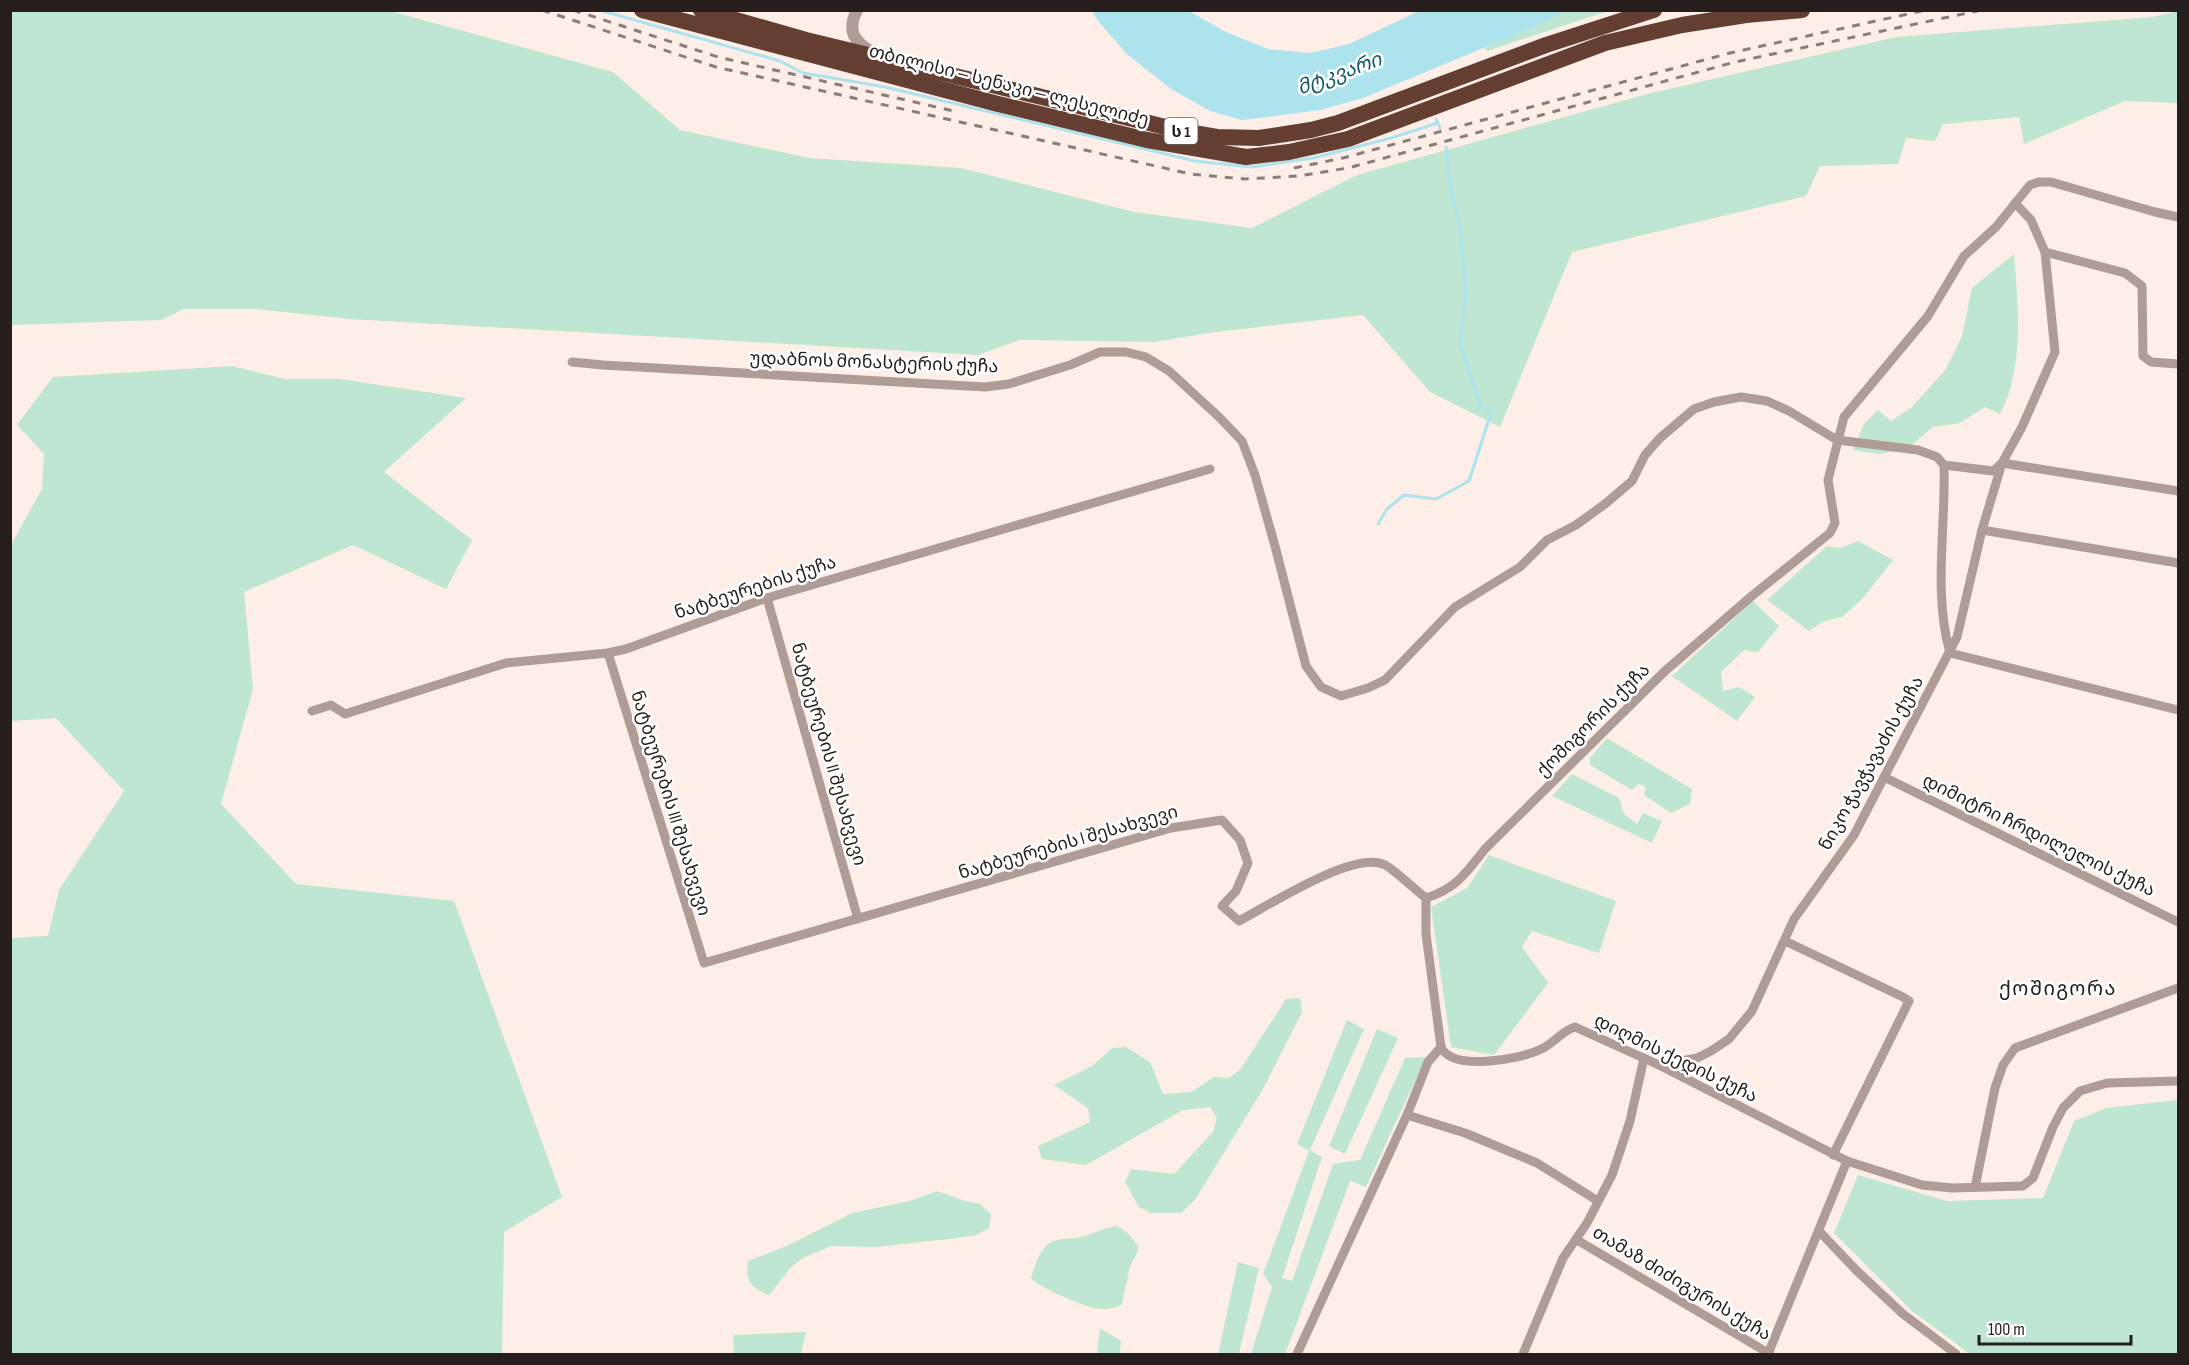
<svg xmlns="http://www.w3.org/2000/svg" width="2189" height="1365" font-family="'Sofia Sans Condensed','Noto Sans Georgian',sans-serif">
<rect width="100%" height="100%" fill="#fdeee8"/>
<!-- green -->
<g fill="#bfe6d3">
<path d="M10,11H390L613,72L680,130L809,158L961,168L1134,212L1252,228L1357,175L1647,94L1896,37L2153,17L2178,11V103L2125,101L2024,144L2019,117L1943,124L1935,141L1906,138L1898,164L1820,166L1806,196L1572,252L1500,427L1430,392L1363,315L1208,333L1155,342L1020,340L978,355L350,319L256,309H184L161,320L11,325Z"/>
<path d="M1566,11H1608L1487,51L1484,48Z"/>
<path d="M2014,254C2018,305 2025,367 2000,414L1985,407L1960,423L1933,427L1907,449L1879,454L1853,450L1864,424L1878,410L1891,421L1912,407L1946,369L1962,336L1972,288Z"/>
<path d="M232,366L285,379H340L466,398L384,472L472,540L446,589L353,545L244,592L253,689L221,804L296,884L454,901L562,1197L504,1232L502,1354H11V938L48,936L59,890L124,791L56,718L11,721V545L42,489L44,454L17,425L53,377Z"/>
<path d="M1858,541L1893,560L1863,598L1842,617L1822,622L1809,631L1767,600L1827,546L1840,548Z"/>
<path d="M1753,601L1779,626L1758,652L1744,650L1721,672L1723,691L1739,687L1755,697L1737,721L1672,676Z"/>
<path d="M1607,738L1692,789L1690,804L1671,813L1644,795L1646,787L1638,784L1632,790L1590,765V758Z"/>
<path d="M1572,774L1619,798L1624,814L1637,824L1643,813L1662,821L1652,843L1552,796Z"/>
<path d="M1489,855L1616,901L1599,953L1532,931L1522,947L1548,983L1494,1055L1451,1047L1431,907L1467,888Z"/>
<path d="M1300,998L1302,1012L1263,1089L1195,1200L1181,1213H1151L1139,1207L1125,1182L1131,1169L1174,1174L1213,1132L1217,1118L1210,1107L1183,1110L1086,1165L1042,1159L1038,1146L1090,1122L1088,1108L1054,1085L1092,1066L1112,1048L1126,1047L1150,1062L1163,1094L1191,1092L1214,1077L1229,1078L1240,1070L1286,999Z"/>
<path d="M1347,1020L1364,1029L1310,1150L1322,1157L1282,1278L1292,1281L1333,1164L1360,1160L1405,1058L1426,1057L1366,1187L1350,1181L1285,1354H1251L1272,1287L1263,1274L1309,1151L1297,1144Z"/>
<path d="M1377,1029L1398,1038L1345,1154L1329,1146Z"/>
<path d="M2178,1100V1354H1970L1912,1311L1834,1233L1858,1175L1947,1201L2043,1198L2074,1121L2106,1108Z"/>
<path d="M937,1191L965,1201L980,1204L991,1214L989,1228L977,1235L949,1239L876,1247L831,1246L803,1258L792,1266L769,1295C750,1288 745,1280 748,1261L789,1245L852,1213L910,1201Z"/>
<path d="M1117,1226L1129,1234L1138,1246L1137,1253L1130,1266L1122,1304C1115,1309 1103,1310 1094,1308C1083,1306 1036,1286 1031,1278C1035,1265 1041,1243 1057,1240C1064,1238 1073,1239 1081,1237C1094,1234 1102,1228 1117,1226Z"/>
<path d="M1238,1262L1259,1268L1239,1354H1218Z"/>
<path d="M1100,1328L1121,1341L1120,1354H1097Z"/>
<path d="M806,1332L801,1354H734L733,1335Z"/>
</g>
<!-- water -->
<path fill="#ade3ed" d="M1092,11H1189L1224,31L1268,49L1310,53L1349,44L1419,11H1566L1536,26L1363,98L1320,110L1242,120L1210,111L1171,89L1128,55L1098,21Z"/>
<g fill="none" stroke-linecap="round" stroke-linejoin="round">
<!-- stream -->
<g stroke="#ade3ed" stroke-width="3">
<path d="M599,10L780,61L803,73L885,87L1195,161L1252,167L1313,158L1391,138L1438,123"/>
<path d="M1436,119L1440,128"/>
<path d="M1378,524L1387,509L1404,495L1436,499L1469,481L1491,413L1481,407L1460,344L1466,291L1459,220L1452,198L1446,147"/>
</g>
<!-- minor -->
<g stroke="#b09c96" stroke-width="9">
<path d="M2045,252L2125,273L2142,286L2143,356L2151,362L2178,364"/>
<path d="M572,362L603,365L985,387L1009,384L1070,365L1100,352H1126L1146,357L1169,371L1219,417L1242,441L1255,475L1275,546L1306,666L1321,687L1341,696L1368,688L1385,680L1455,607L1520,567L1547,540L1576,525L1605,504L1632,481L1645,455L1660,438L1694,409L1714,402L1741,397L1767,401L1789,411L1837,440L1918,450L1937,457L1944,465C1946,527 1933,593 1950,653L2178,710"/>
<path d="M1944,465L1993,471L2002,463L2178,491"/>
<path d="M1982,530L2178,563"/>
<path d="M767,598L858,919"/>
<path d="M608,653L704,963L1171,828L1222,820L1240,840L1248,863L1236,891L1222,906L1239,921C1269,905 1351,852 1383,864C1392,867 1416,891 1426,898"/>
<path d="M312,711L331,705L345,714L506,663L608,653L626,649L767,598L1210,469"/>
<path d="M1884,777L2178,922"/>
<path d="M1426,898C1456,889 1466,873 1485,849L1665,671L1753,595L1830,533L1835,523L1828,480L1844,417L1928,316L1964,256L1996,227L2030,185L2039,182H2051L2155,212L2178,217"/>
<path d="M1426,898V934L1441,1047"/>
<path d="M1785,941L1903,997L1909,1001L1833,1155"/>
<path d="M1441,1047C1452,1072 1520,1059 1539,1050C1553,1045 1561,1031 1575,1027L1659,1065L1847,1161L1922,1185L1952,1188L2023,1186L2033,1178L2053,1127L2063,1108L2080,1091L2107,1083L2178,1081"/>
<path d="M1659,1065L1697,1058L1711,1051L1729,1039L1752,1011L1794,919L1854,835L1957,637L1982,530L2002,463L2022,427L2055,352L2045,252L2031,220L2015,203"/>
<path d="M1407,1115L1465,1133L1537,1163L1598,1201"/>
<path d="M1975,1187L1995,1088L2003,1065L2015,1048L2178,988"/>
<path d="M1819,1231L1857,1271L1903,1314L1956,1354"/>
<path d="M1577,1240L1770,1354"/>
<path d="M1297,1354L1407,1115L1428,1062L1441,1047"/>
<path d="M1523,1354L1563,1258L1587,1223L1612,1175L1630,1121L1644,1058"/>
<path d="M1768,1354L1847,1161"/>
</g>
<!-- tertiary -->
<path stroke="#b09c96" stroke-width="12" d="M857,10C846,32 855,42 873,53"/>
<!-- motorway -->
<g stroke="#633e31" stroke-width="16">
<path d="M642,10L998,104L1147,140L1246,157L1289,152L1348,139L1605,43L1682,25L1746,15L1802,10"/>
<path d="M701,10L806,40L1182,131L1217,137L1259,138L1311,130L1338,123L1546,45L1654,10"/>
</g>
<!-- rail -->
<g stroke="#897e7a" stroke-width="3" stroke-dasharray="8 8" stroke-linecap="butt">
<path d="M542,10L716,67L1191,174L1245,179L1298,176L1348,168L1735,62L1982,10"/>
<path d="M573,10L718,57L958,112"/>
<path d="M1294,168L1343,158L1730,53L1926,10"/>
</g>
</g>
<g text-anchor="middle" stroke-width="5" stroke-linejoin="round" paint-order="stroke">
<!-- shield labels -->
<rect fill="#fff" stroke="#666260" stroke-width="1.5" x="1164.5" y="118" width="33" height="26" rx="4.5"/>
<g font-size="16" font-weight="bold" fill="#251e1c">
<text x="1181" y="137">ს 1</text>
</g>
<!-- street labels -->
<g font-size="18" fill="#251e1c" stroke="#fff">
<text transform="translate(1009 85) rotate(14)" y="6">თბილისი — სენაკი — ლესელიძე</text>
<text transform="translate(874 362) rotate(2)" y="6">უდაბნოს მონასტერის ქუჩა</text>
<text transform="translate(755 587) rotate(-18)" y="6">ნატბეურების ქუჩა</text>
<text transform="translate(1593 720) rotate(-45)" y="6">ქოშიგორის ქუჩა</text>
<text transform="translate(829 754) rotate(74)" y="6">ნატბეურების II შესახვევი</text>
<text transform="translate(1871 763) rotate(-61)" y="6">ნიკო ჭავჭავაძის ქუჩა</text>
<text transform="translate(671 803) rotate(73)" y="6">ნატბეურების III შესახვევი</text>
<text transform="translate(2039 835) rotate(26)" y="6">დიმიტრი ჩრდილელის ქუჩა</text>
<text transform="translate(1068 842) rotate(-16)" y="6">ნატბეურების I შესახვევი</text>
<text transform="translate(1676 1058) rotate(26)" y="6">დიღმის ქედის ქუჩა</text>
<text transform="translate(1682 1283) rotate(31)" y="6">თამაზ ძიძიგურის ქუჩა</text>
</g>
<!-- water labels -->
<g font-size="20" font-style="italic" fill="#105a65" stroke="#fff">
<text transform="translate(1339 73) rotate(-20)" y="7">მტკვარი</text>
</g>
<!-- neighbourhood labels -->
<g font-size="20" letter-spacing="1.5" fill="#251e1c" stroke="#fff">
<text x="2058" y="995">ქოშიგორა</text>
</g>
</g>
<!-- border -->
<rect width="2189" height="1365" fill="none" stroke="#251e1c" stroke-width="24"/>
<!-- scale -->
<path d="M1979 1335v9h152v-9" fill="none" stroke="#251e1c" stroke-width="3"/>
<text x="1988" y="1335" font-size="18" fill="#251e1c" stroke="#ffffff" stroke-width="4.5" paint-order="stroke">100 m</text>
</svg>
